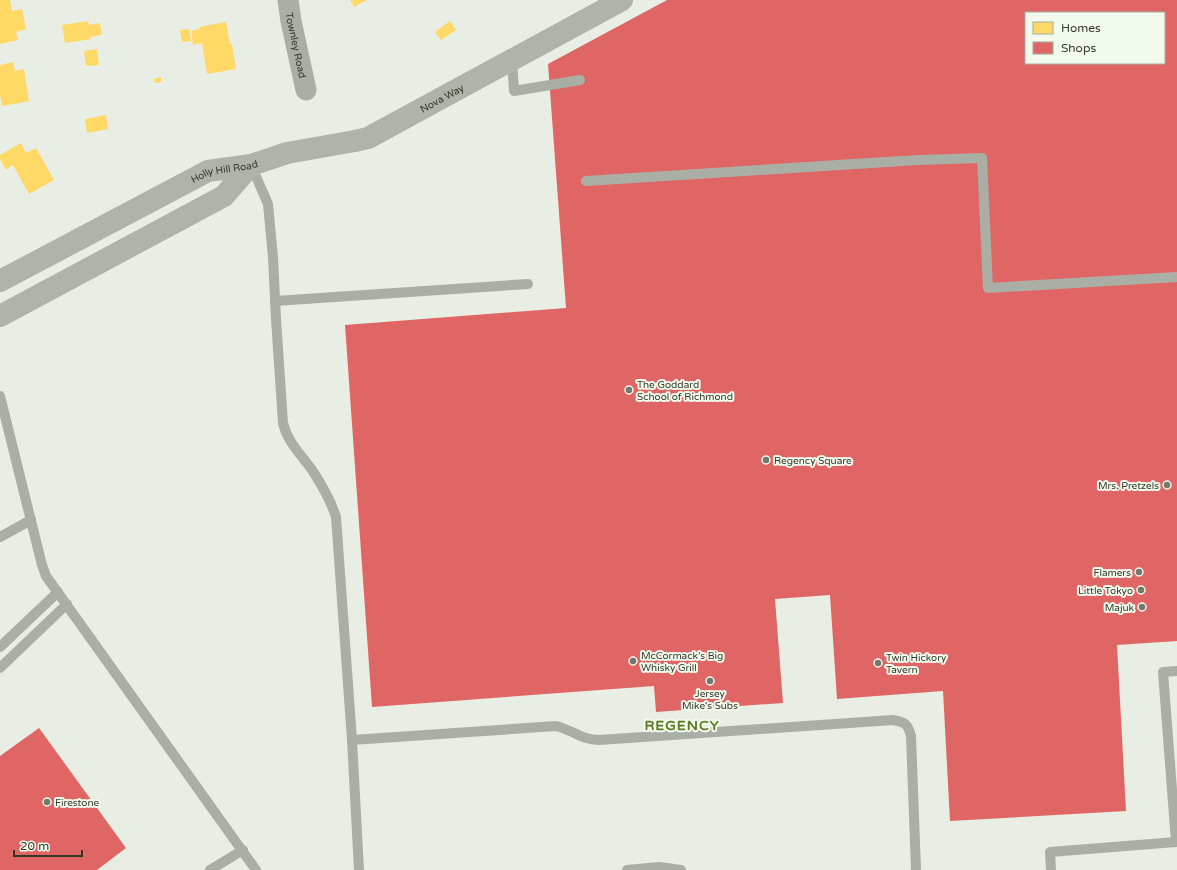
<svg xmlns="http://www.w3.org/2000/svg" width="1177" height="870" font-family="'Varela Round',sans-serif">
<rect width="100%" height="100%" fill="#e8eee3"/>
<!-- homes -->
<g fill="#ffd966">
<path d="M0,0H10L12,11L22,9L26,29L16,32L18,40L0,44Z"/>
<path d="M350,0H367L354,7Z"/>
<path d="M88,21L89,25L100,23L102,35L90,37L91,39L65,43L62,25Z"/>
<path d="M450,21L456,30L441,40L435,32Z"/>
<path d="M226,22L230,44H232L236,69L207,74L202,43L193,45L191,31L200,29L199,27Z"/>
<path d="M189,29L191,41L182,42L180,30Z"/>
<path d="M97,49L99,65L86,66L84,51Z"/>
<path d="M13,62L15,71L24,69L29,101L2,106L0,95V65Z"/>
<path d="M161,77L162,82L155,83L154,79Z"/>
<path d="M106,115L108,129L87,133L85,119Z"/>
<path d="M21,143L26,153L36,148L54,180L29,194L13,165L6,170L0,159V155Z"/>
</g>
<!-- shops -->
<g fill="#e06666" fill-rule="evenodd">
<path d="M667,0H1177V641L1117,645L1126,811L950,821L943,691L837,699L830,595L775,599L783,703L656,712L654,686L372,707L345,325L566,308L548,64ZM1026,13H1164V63H1026Z"/>
<path d="M39,728L126,848L97,870H0V756Z"/>
</g>
<g fill="none" stroke-linecap="round" stroke-linejoin="round">
<!-- lane -->
<g stroke="#aaafa5" stroke-width="10">
<path d="M512,60L514,91L580,80"/>
<path d="M251,165L268,204L273,257L276,319L283,423C288,444 303,456 314,473C323,487 331,501 336,517L352,740L359,870"/>
<path d="M586,181L918,160L982,158L988,288L1177,277"/>
<path d="M275,301L528,284"/>
<path d="M0,396L42,565L46,576L256,870"/>
<path d="M0,537L31,520"/>
<path d="M0,647L58,592"/>
<path d="M0,668L67,604"/>
<path d="M352,740L556,726C573,730 581,740 599,740L893,720C905,722 908,724 911,736L916,870"/>
<path d="M210,870L243,850"/>
<path d="M627,870L659,867L681,870"/>
<path d="M1051,870L1050,852L1176,842L1163,672L1177,671"/>
</g>
<!-- street -->
<path stroke="#aaafa5" stroke-width="21" id="s1" d="M288,0L291,21L306,90"/>
<!-- secondary -->
<g stroke="#afb3a9" stroke-width="22">
<path id="s2" d="M0,281L208,171L251,165L287,153L355,141L368,138L622,0"/>
<path d="M0,316L224,196L251,165"/>
</g>
</g>
<!-- markers -->
<g fill="#72786b" stroke="#f1faec" stroke-width="1.5">
<circle cx="629" cy="390" r="4"/>
<circle cx="766" cy="460" r="4"/>
<circle cx="1167" cy="485" r="4"/>
<circle cx="1139" cy="572" r="4"/>
<circle cx="1141" cy="590" r="4"/>
<circle cx="1142" cy="607" r="4"/>
<circle cx="633" cy="661" r="4"/>
<circle cx="878" cy="663" r="4"/>
<circle cx="710" cy="681" r="4"/>
<circle cx="47" cy="802" r="4"/>
</g>
<g text-anchor="middle" stroke-width="4" stroke-linejoin="round" paint-order="stroke">
<!-- street labels -->
<g font-size="10" fill="#33382a" stroke="#f1faec">
<text dy="4" stroke="none"><textPath href="#s1" startOffset="46">Townley Road</textPath></text>
<text dy="4" stroke="none"><textPath href="#s2" startOffset="483">Nova Way</textPath></text>
<text dy="4" stroke="none"><textPath href="#s2" startOffset="251">Holly Hill Road</textPath></text>
</g>
<!-- poi labels -->
<g font-size="10" fill="#33382a" stroke="#f1faec" text-anchor="start">
<text x="637" y="388">The Goddard<tspan x="637" dy="12">School of Richmond</tspan></text>
<text x="774" y="464">Regency Square</text>
<text x="1159" y="489" text-anchor="end">Mrs. Pretzels</text>
<text x="1131" y="576" text-anchor="end">Flamers</text>
<text x="1133" y="594" text-anchor="end">Little Tokyo</text>
<text x="1134" y="611" text-anchor="end">Majuk</text>
<text x="641" y="659">McCormack’s Big<tspan x="641" dy="12">Whisky Grill</tspan></text>
<text x="886" y="661">Twin Hickory<tspan x="886" dy="12">Tavern</tspan></text>
<text x="710" y="697" text-anchor="middle">Jersey<tspan x="710" dy="12">Mike's Subs</tspan></text>
<text x="55" y="806">Firestone</text>
</g>
<!-- district labels -->
<g font-size="14" font-weight="bold" letter-spacing="1" fill="#617923" stroke="#f1faec">
<text x="682" y="730">REGENCY</text>
</g>
</g>
<!-- legend -->
<rect x="1025" y="12" width="140" height="52" fill="#f1faec" stroke="#a5ac9e"/>
<rect x="1033" y="22" width="20" height="12" fill="#ffd966" stroke="#a5ac9e"/>
<text x="1061" y="32" font-size="12" fill="#33382a">Homes</text>
<rect x="1033" y="42" width="20" height="12" fill="#e06666" stroke="#a5ac9e"/>
<text x="1061" y="52" font-size="12" fill="#33382a">Shops</text>
<!-- scale -->
<path d="M14 850v6h68v-6" fill="none" stroke="#33382a" stroke-width="2"/>
<text x="20" y="850" font-size="12" fill="#33382a" stroke="#f1faec" stroke-width="3" paint-order="stroke">20 m</text>
</svg>
